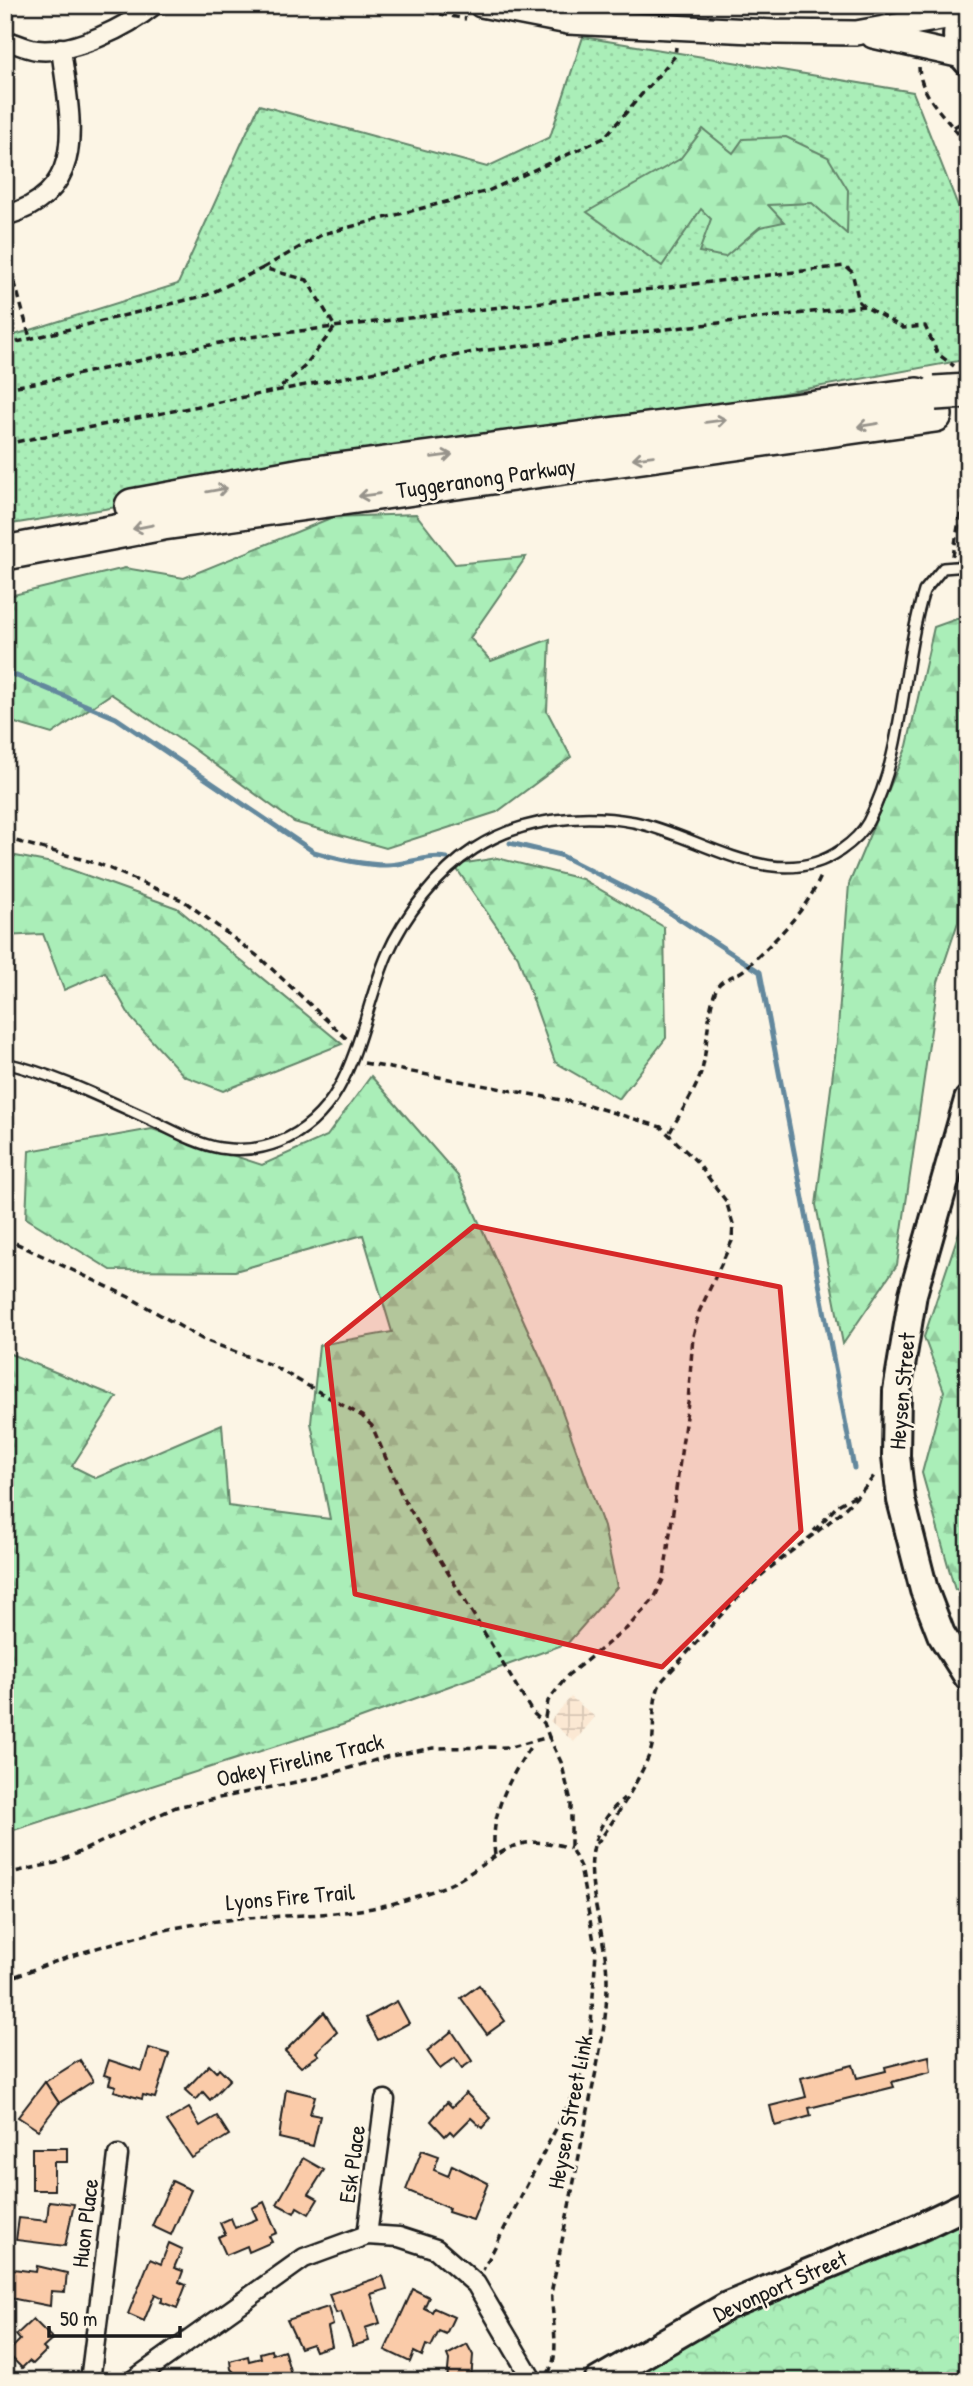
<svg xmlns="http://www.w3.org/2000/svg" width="973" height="2386" font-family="'Patrick Hand',sans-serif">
<defs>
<pattern id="industrial-grid" width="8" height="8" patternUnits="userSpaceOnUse" patternTransform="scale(1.75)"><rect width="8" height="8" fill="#fbe8d3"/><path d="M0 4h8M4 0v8" fill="none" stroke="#d7c6b5"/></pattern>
<pattern id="grass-dots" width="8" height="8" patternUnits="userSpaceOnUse" patternTransform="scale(1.75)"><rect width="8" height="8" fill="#aaeeb8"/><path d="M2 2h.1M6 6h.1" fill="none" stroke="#92cc9e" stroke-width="1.8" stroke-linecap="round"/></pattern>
<pattern id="forest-firs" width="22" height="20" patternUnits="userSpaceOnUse" patternTransform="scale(1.75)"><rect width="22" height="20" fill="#aaeeb8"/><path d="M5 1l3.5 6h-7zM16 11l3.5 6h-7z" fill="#92cc9e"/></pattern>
<pattern id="park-crowns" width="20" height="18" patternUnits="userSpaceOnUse" patternTransform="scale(1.75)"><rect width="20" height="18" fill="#aaeeb8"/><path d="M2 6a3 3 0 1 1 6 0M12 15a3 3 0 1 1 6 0" fill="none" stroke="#92cc9e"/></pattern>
</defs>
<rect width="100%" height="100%" fill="#fcf5e5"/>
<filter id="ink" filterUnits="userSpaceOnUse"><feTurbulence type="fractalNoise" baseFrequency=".0143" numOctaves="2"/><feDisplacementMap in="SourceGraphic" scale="14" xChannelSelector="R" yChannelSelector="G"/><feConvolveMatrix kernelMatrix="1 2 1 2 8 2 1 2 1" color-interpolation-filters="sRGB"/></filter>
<g filter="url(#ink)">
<!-- industrial -->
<path fill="url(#industrial-grid)" d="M571,1697L595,1717L574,1742L550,1721Z"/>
<!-- grass -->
<path fill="url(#grass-dots)" stroke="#63856a" stroke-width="2" d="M583,37L913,92L960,211L964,360L500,445L5,525V338L178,284L259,105L487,167L550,137Z"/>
<!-- forest -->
<g fill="url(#forest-firs)" stroke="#63856a" stroke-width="2">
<path d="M703,129L733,153L743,139L786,137L828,157L848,190L847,234L812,203L768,205L784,222L760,227L725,257L699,252L711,219L701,209L662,266L587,212L680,159Z"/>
<path d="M416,514L455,564L526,557L470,638L491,661L550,639L547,711L571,757L497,812L386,848L294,822L191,747L111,694L52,734L5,720V597L125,568L184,578L333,517Z"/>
<path d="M965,616L958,922L938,982L897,1265L843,1344L816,1205L837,1041L849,884L907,746L934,627Z"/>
<path d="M5,854L52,863L177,908L342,1044L223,1091L184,1076L131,1018L105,972L64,990L43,934L5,936Z"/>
<path d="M497,858L582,879L664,927L666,1038L619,1099L555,1062L518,957L454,865Z"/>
<path d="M371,1076L458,1176L552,1383L604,1527L617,1587L568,1643L342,1725L5,1833V1356L8,1353L117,1397L72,1466L96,1478L222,1424L228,1506L330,1519L311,1423L319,1345L392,1332L363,1235L235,1271L111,1270L26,1218L29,1151L152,1129L262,1165L327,1136Z"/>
<path d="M968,1205V1586L955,1590L922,1473L944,1391L924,1337Z"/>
</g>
<!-- park -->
<path fill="url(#park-crowns)" stroke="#63856a" stroke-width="2" d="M968,2220V2381H613L676,2342L931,2239Z"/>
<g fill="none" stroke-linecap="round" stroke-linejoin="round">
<!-- stream -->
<g stroke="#63889d" stroke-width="5">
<path d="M5,671L116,718L314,852C337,859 362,865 386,865C407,865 427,854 447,858"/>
<path d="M510,843L560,855L655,903L760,972L854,1468"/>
</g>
</g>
<!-- building -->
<g fill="#facba9" stroke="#1c1c1c" stroke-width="2">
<path d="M479,1985L505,2021L487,2034L461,1998Z"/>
<path d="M397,2001L409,2023L378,2040L366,2018Z"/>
<path d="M324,2012L337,2032L316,2052L319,2055L301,2067L285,2051Z"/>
<path d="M452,2031L472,2061L462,2068L455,2058L440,2069L427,2051Z"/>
<path d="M149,2048L169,2054L155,2098L143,2095L142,2099L114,2091L116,2086L109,2084L111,2077L104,2075L109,2060L142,2071Z"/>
<path d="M929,2056L931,2072L892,2082L894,2087L809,2108L811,2116L775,2126L770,2106L806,2097L801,2078L853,2065L857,2078L886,2071L885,2067Z"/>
<path d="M80,2060L93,2081L59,2103L45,2082Z"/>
<path d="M209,2065L216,2072L219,2068L230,2079L210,2100L203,2092L196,2100L185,2090Z"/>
<path d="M45,2082L59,2103L38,2130L18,2117Z"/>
<path d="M286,2089L315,2096L310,2114L320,2116L313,2146L279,2138Z"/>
<path d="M466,2093L491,2118L482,2128L471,2118L454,2135L450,2131L445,2136L431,2121L447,2102L452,2107Z"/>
<path d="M189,2108L200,2126L217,2116L229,2135L192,2158L167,2121Z"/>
<path d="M32,2148H67V2162H54V2190H32Z"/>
<path d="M422,2150L439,2156L434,2170L448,2176L452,2165L488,2183L473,2220L448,2212L449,2208L406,2190Z"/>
<path d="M303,2158L324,2170L309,2194L318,2199L309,2214L297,2207L294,2213L277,2204Z"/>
<path d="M172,2181L191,2190L171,2235L152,2226Z"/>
<path d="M49,2201L74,2204L65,2246L16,2240L19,2218L47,2221Z"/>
<path d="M264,2202L277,2233L269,2236L272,2242L249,2252L247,2246L226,2255L218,2237L225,2234L220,2223L231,2218L235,2228L257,2219L252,2208Z"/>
<path d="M169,2243L182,2249L174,2268L183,2271L179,2282L186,2285L177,2308L161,2302L163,2298L155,2294L144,2321L128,2314L150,2259L161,2264Z"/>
<path d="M37,2266L67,2273L65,2292L51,2291L50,2306L5,2297V2268L36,2272Z"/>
<path d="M383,2276L387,2289L371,2294L380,2323L365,2328L369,2341L353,2346L341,2312L336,2313L329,2294Z"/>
<path d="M413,2289L429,2297L424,2308L432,2312L434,2308L454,2317L446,2334L439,2331L431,2347L426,2345L422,2356L414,2352L410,2362L385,2350Z"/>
<path d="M328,2307L333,2325L328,2327L332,2346L315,2351L312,2344L300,2348L287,2320Z"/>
<path d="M33,2319L53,2339L43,2348L46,2351L33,2364L29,2361L22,2368L7,2353L20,2340L16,2335Z"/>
<path d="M467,2344L473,2355L471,2381H447L449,2360L447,2355Z"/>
<path d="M271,2350L272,2354L284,2350L293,2381H254L253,2378L242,2381L231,2369L230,2361L248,2356L249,2361L261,2358L260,2353Z"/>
</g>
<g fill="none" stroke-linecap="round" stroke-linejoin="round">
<!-- service casing -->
<g stroke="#1c1c1c" stroke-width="14">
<path id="service" d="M5,1063C57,1075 104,1099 153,1121C174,1131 197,1144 220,1148C239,1151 261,1149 279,1142C355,1112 358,1023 387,955C404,916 438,872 474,849C520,819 581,812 634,822C700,835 775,896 841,850C851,843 862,833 868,822C905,752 901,666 924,591L943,568L968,566"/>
</g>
<!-- minor casing -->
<g stroke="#1c1c1c" stroke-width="23">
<g id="minor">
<path d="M5,40C15,43 27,49 37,50C73,54 127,27 154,5"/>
<path d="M5,216C92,191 69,117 61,48"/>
<path d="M367,2235L385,2100"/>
<path d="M90,2381L118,2155"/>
<path d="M132,2381L304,2258L367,2235L399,2237L436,2249L476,2284L533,2381"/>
</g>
</g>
<!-- tertiary casing -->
<g stroke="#1c1c1c" stroke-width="28">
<g id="tertiary">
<path d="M481,5L568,22L774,32L856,33L964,14"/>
<path d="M873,36L962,56"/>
</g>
</g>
<!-- secondary casing -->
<g stroke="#1c1c1c" stroke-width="32">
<g id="secondary">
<path d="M968,10C953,25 954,47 968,62"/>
<path d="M968,1100L913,1294L897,1391L896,1456L901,1500L924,1590L941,1634L968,1677"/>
<path d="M598,2381L727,2306L920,2227L968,2204"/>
</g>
</g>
<!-- motorway casing -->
<g stroke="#1c1c1c" stroke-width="38">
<g id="motorway">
<path d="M132,506L308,474L917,395"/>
<path d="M5,553L163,523L935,415"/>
</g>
</g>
<!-- path -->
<g stroke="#1c1c1c" stroke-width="3.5" stroke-dasharray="7 5" stroke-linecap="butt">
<path d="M393,5L466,19"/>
<path d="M717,5L811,10L882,5"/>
<path d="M919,67C920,99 952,121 968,148"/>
<path d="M954,127L968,119"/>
<path d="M5,247L30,338"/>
<path d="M263,268L323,234L488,191L604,138L675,56L676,47"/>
<path d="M5,345L207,295L263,268L307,280L335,327L304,367L280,388"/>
<path d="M5,388C88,375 168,352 250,337L845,266L852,272L859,302L863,305"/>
<path d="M5,444L479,351L864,306L903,328L925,326L938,354L954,366"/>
<path d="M953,556L965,485L967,414"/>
<path d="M5,838L99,864L184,901L260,958L347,1039"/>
<path d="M364,1063L588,1105L661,1127L696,1161L726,1201L733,1224L732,1241L699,1312L693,1336L688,1402L664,1577L654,1599L626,1629L568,1675L548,1701L544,1723"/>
<path d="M962,1081L968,1056"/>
<path d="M670,1132C680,1113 696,1091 702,1070C708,1047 707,1004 718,986C723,978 737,976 745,969C774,941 806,912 822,874"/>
<path d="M5,1238L131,1298L204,1340L271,1365L362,1416L372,1426L403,1498L532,1712L544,1723L549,1737"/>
<path d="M814,1531L838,1505L859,1493"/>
<path d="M596,1844C610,1829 648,1766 652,1746C655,1724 651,1702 661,1682C695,1645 726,1606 764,1573C803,1540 847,1515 876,1473"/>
<path d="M495,1855C489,1813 510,1778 532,1744"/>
<path d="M5,1874L56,1863L176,1807L320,1777L386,1757L433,1748L511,1747L549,1737L561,1762L571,1801V1848L580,1867L596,1952L590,2039L577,2088L483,2270"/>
<path d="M5,1980C79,1952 157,1926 236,1919C293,1914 351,1917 405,1900C423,1894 443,1889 460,1879C505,1852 514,1832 571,1848"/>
<path d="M548,2373C562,2356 550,2311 552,2289C565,2228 577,2166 589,2105C597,2065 607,2025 607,1984C608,1915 562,1853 624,1798"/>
</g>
<!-- service -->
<use href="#service" stroke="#fcf5e5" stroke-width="9"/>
<!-- minor -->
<use href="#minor" stroke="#fcf5e5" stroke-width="18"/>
<!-- tertiary -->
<use href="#tertiary" stroke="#fcf5e5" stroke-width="23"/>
<!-- secondary -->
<use href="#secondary" stroke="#fcf5e5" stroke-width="26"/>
<!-- motorway -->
<use href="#motorway" stroke="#fcf5e5" stroke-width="33"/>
<!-- motorway-bridge casing -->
<g stroke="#1c1c1c" stroke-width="38" stroke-linecap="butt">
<path id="motorway-bridge" d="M935,393L968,391"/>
</g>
<!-- motorway-bridge -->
<use href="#motorway-bridge" stroke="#fcf5e5" stroke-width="33"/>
</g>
<!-- one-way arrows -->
<defs><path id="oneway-shaft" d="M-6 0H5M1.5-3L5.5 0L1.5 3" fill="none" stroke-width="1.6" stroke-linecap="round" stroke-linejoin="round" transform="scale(1.75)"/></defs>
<g stroke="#97938b">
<use href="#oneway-shaft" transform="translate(716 421) rotate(-7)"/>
<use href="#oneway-shaft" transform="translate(868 425) rotate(171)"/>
<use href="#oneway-shaft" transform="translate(442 456) rotate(-7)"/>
<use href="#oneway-shaft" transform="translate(643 457) rotate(172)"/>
<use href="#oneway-shaft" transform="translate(217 490) rotate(-10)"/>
<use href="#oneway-shaft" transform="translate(369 495) rotate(172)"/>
<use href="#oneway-shaft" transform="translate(143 527) rotate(169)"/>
</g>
</g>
<!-- marked area -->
<path fill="#d62828" fill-opacity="0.2" stroke="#d62828" stroke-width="5" stroke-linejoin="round" d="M474,1226L780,1287L801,1531L662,1667L355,1594L327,1345Z"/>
<g text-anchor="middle" stroke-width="5" stroke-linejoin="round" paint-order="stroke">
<!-- street labels -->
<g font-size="23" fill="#1c1c1c" stroke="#fcf5e5">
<text transform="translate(486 478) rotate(-8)" y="8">Tuggeranong Parkway</text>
<text transform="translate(902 1391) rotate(-85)" y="8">Heysen Street</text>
<text transform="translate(300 1760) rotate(-13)" y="8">Oakey Fireline Track</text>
<text transform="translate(290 1897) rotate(-5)" y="8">Lyons Fire Trail</text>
<text transform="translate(570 2112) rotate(-79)" y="8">Heysen Street Link</text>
<text transform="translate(352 2164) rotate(-82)" y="8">Esk Place</text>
<text transform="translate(85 2223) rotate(-83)" y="8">Huon Place</text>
<text transform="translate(780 2286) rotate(-24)" y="8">Devonport Street</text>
</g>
</g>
<!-- margin -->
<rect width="973" height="2386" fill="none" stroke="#fcf5e5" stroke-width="28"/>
<rect x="14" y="14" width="945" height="2358" fill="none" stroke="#1c1c1c" stroke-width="2.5" filter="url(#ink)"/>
<!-- scale -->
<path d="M49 2326v10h131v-10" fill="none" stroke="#1c1c1c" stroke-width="3.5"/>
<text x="60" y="2326" font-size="21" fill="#1c1c1c" stroke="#fcf5e5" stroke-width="5" paint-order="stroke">50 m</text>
</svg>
